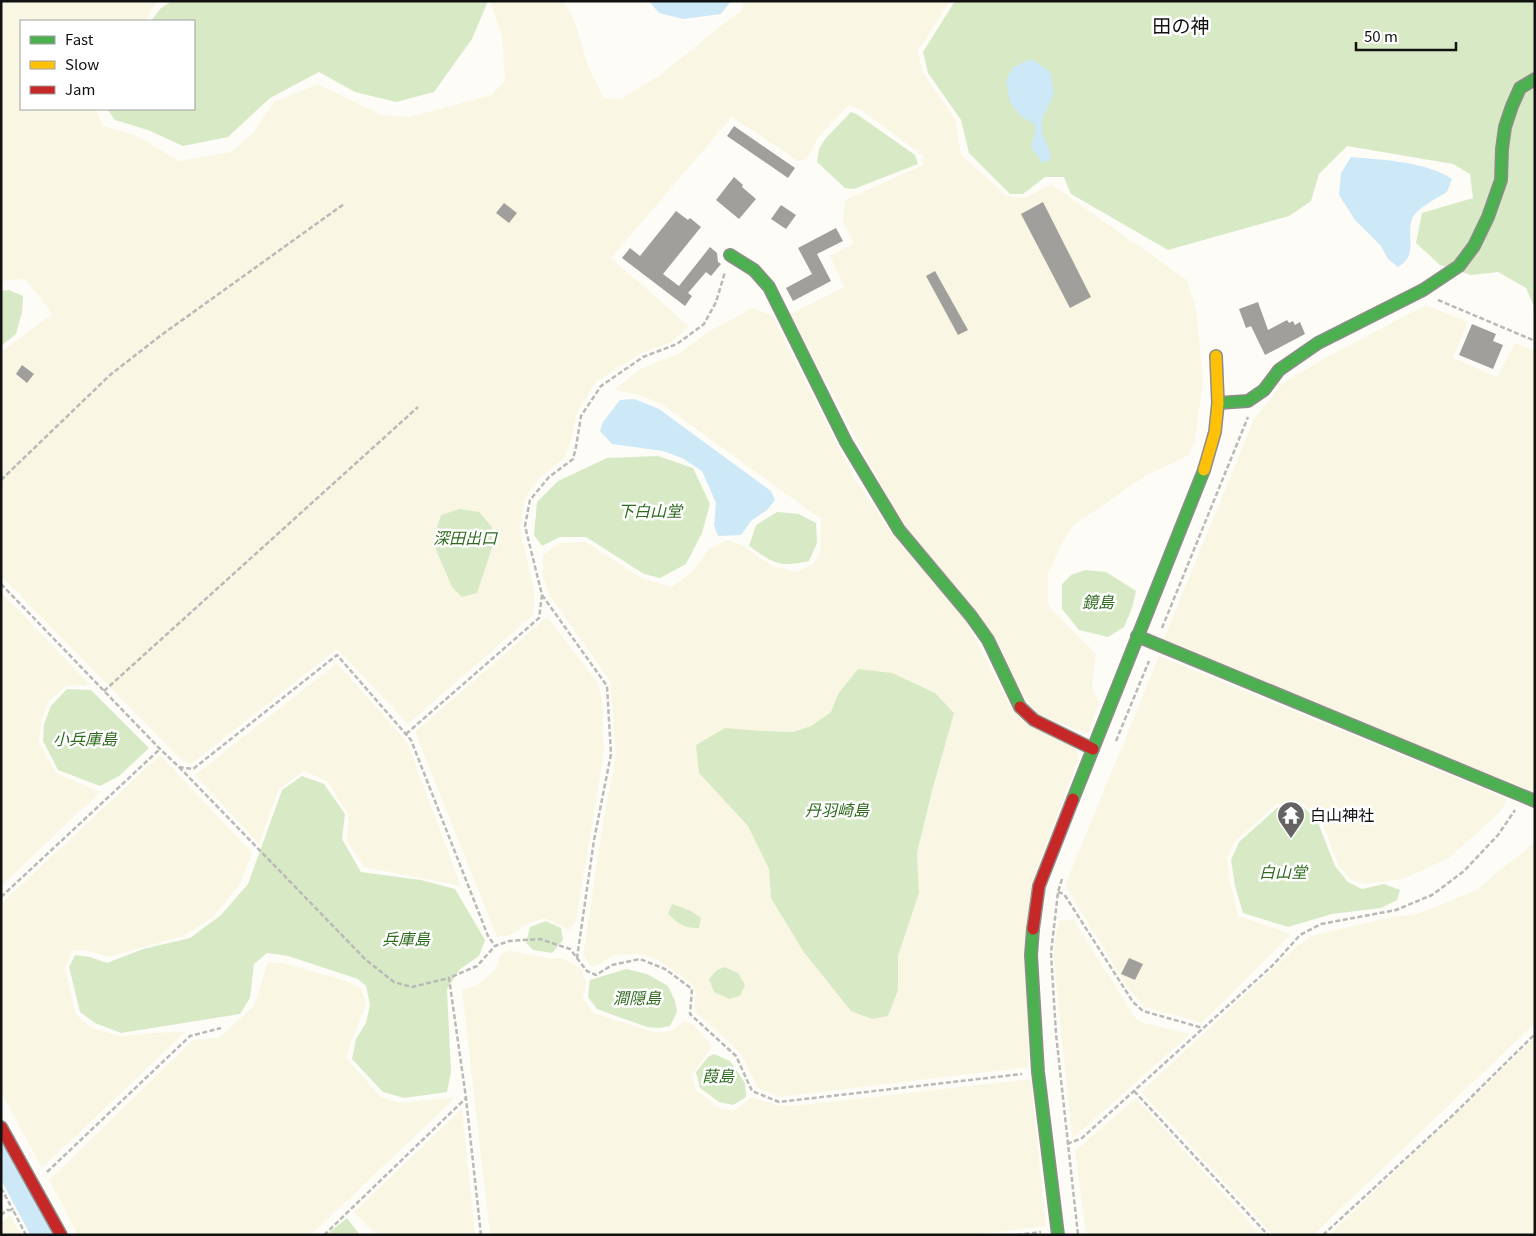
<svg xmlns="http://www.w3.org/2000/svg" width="1536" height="1236" font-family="Georgia,'Noto Sans JP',serif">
<rect width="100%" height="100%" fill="#fdfcf7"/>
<!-- farmland -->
<g fill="#f9f7e4" fill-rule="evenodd">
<path d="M7,1H157L145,21H21V109H96L102,125L137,136L179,161L231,152L253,133L274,102L318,84L381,115L409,117L492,95L505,80L502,37L490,1H564L576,25L588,66L604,98L621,99L660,75L727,21L741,12L745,1H950L918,51L922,71L955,119L961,155L1007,196L1025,198L1051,184L1187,280L1196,309L1203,381L1195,440L1189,455L1145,476L1073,526L1062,543L1048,574V605L1096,654L1092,688L1099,702L1088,734L1038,715L903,526L790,314L844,287L830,256L854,244L843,222L845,200L923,165V156L861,110L849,105L817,139L807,159L798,161L732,117L611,258L689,326L671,342L642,353L596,382L576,415L571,441L565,457L538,480L525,498L520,528L535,594L533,615L408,724L337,649L191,764L181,760L1,576V352L52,314L25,279L1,281V6Z"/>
<path d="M1426,305L1468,322L1453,358L1497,377L1515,343L1535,351V793L1163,641L1254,419L1282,384L1321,360Z"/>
<path d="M752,308L772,315L853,476L898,542L963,615L1013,711L1075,748L1079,757L1034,877L1028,1067L779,1097L758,1088L741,1054L695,1011V987L670,968L658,960L640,954L614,955L600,964L591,967L583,955L603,822L616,756L610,681L550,596L543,577V555L559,543L586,542L641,578L672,587L691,573L710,548L728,540L742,545L772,566L797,572L813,564L820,552L821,519L660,403L639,395L614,390L640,369L678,354L710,331ZM838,694L944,749L917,853L919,893L898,956V990L771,898L769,869L748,826L699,773L761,731L793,732L811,726L831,712Z"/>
<path d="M1,592L90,685L66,686L49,701L42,717L39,742L56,773L100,792L1,886Z"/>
<path d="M547,617L598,683L602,698L604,752L576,922L569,930L544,918L525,925L517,932L505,936L497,937L415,732Z"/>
<path d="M1159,656L1508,799L1500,812L1449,858L1403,879L1365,884L1351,880L1339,866L1321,820L1300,801L1277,804L1235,841L1227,859L1229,876L1238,916L1291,934L1202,1023L1144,1007L1126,985L1065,885Z"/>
<path d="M337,663L407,742L461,886L364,867L347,841L349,815L327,781L304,771L279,789L259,844L195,775Z"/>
<path d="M160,755L252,853L241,882L213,917L184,936L108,957L85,950L73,951L65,968L76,1015L92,1028L120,1036L168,1032H185L42,1168L1,1092V904Z"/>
<path d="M1535,842V1023L1313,1235H1273L1141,1092L1294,949L1311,936L1382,919L1420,913L1475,891Z"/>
<path d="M1073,919L1136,1019L1144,1023L1190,1034L1072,1139L1054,963V947L1059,921Z"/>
<path d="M508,950L551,959L563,958L582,970L586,983L583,998L593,1013L654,1032L671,1031L684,1021L694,1025L712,1046L692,1076L696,1090L721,1109L735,1110L752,1097L776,1105L792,1106L1031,1079L1046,1226L972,1235H490L462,990L477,985L495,970L500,956Z"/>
<path d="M268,963H283L349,982L362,989L366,1006L353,1037L346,1058L381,1097L400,1103L456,1097L311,1235H78L49,1180L193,1040L219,1038L254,1006Z"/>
<path d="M1535,1038V1235H1329Z"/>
<path d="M1136,1098L1261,1235H1086L1075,1151Z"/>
<path d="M462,1109L475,1235H376L354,1212Z"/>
<path d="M10,1215L21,1235H1V1224Z"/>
</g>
<!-- forest -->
<g fill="#d8eac5">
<path d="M172,1H488L472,39L434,92L396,102L355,92L319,72L270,98L228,137L183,146L148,130L115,120L107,109H194V21H151L161,8Z"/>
<path d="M955,1H1535V309L1526,288L1498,272L1471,275L1440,265L1416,243L1422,213L1473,198L1470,174L1453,164L1347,146L1319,174L1311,201L1289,216L1168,250L1071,194L1064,177H1045L1023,194H1010L969,153L961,120L928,73L923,52Z"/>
<path d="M851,112L858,115L915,155L918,164L854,189L845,188L817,162L819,149L826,138Z"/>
<path d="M9,290L23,296L22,312L16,334L1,346V291Z"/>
<path d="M658,456L693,468L710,504L702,533L686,564L660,578L644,574L586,537H560L542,546L534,535L537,502L558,481L607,458Z"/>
<path d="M460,509L479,512L492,527V548L477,593L462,597L452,587L436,550L437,528L441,515Z"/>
<path d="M777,512L799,514L816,523L817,543L809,561C779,568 773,563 749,546L756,525Z"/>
<path d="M1085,570L1106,572L1136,591L1132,608L1124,627L1108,637L1079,630L1062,609V584L1071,575Z"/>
<path d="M858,669L892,673L935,693L954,713L933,788L917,853L919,893L898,956V990L888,1016L872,1019L851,1011L803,951L771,898L769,869L748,826L699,773L696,745L725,728L761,731L793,732L811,726L831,712L838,694Z"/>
<path d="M67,689L91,690L149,748L119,776L100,786L58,770L43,741L44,724L51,706Z"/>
<path d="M302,776L324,784L345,814L342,839L361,872L421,880L455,889L485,940L479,956L460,969L447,989L451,1072L447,1092L404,1098L383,1092L352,1059L356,1039L366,1023L370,1005L366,986L358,979L288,956L267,953L254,964L250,998L240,1014L121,1033L95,1023L80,1012L69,967L75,955L90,957L107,963L143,949L190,938L221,915L248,884L282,790Z"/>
<path d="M1300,804L1317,820L1335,866L1348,882L1362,889L1384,884L1400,890L1397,900L1381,908L1332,914L1288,927L1243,913L1235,886L1231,860L1239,842L1278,807Z"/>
<path d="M672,904L691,911L701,918L699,928C683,928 679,924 668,914Z"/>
<path d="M546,921L561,928L563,940L552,953L533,950L526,943L530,927Z"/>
<path d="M725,967L738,973L745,985L740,996L729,999L714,992L709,979L717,970Z"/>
<path d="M626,969L647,974L668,986L675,1001L677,1012L670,1026L659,1028L647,1027L616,1016L597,1009L588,997L590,980Z"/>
<path d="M714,1054L730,1061L745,1083L746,1097L733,1105L719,1102L700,1088L696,1072L708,1057Z"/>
<path d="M347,1218L360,1235H326Z"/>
</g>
<!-- water -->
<g fill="#cde8f7">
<path d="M649,1H731L721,14L683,19L659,13Z"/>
<path d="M1032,59L1050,72L1054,93L1042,119V133L1051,154L1050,160L1043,163L1031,147L1036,129L1034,124L1022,117L1010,103L1006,81L1013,67Z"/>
<path d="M1351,157C1382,160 1425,161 1452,179L1447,192C1437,198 1423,205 1415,214C1405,226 1415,247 1407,259C1405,262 1401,265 1398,267L1388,259L1381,246L1355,220L1339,195L1341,173Z"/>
<path d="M634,399L659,409L771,491L775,500L767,510L751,521L741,535L718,536L714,525L716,503L702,471L682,458L663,451L612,444L600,431L603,422L620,400Z"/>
</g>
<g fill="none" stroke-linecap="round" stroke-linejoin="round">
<!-- river -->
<path stroke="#cde8f7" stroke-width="24" d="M1,1154L44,1235"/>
</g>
<!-- building -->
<g fill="#a19f9c">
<path d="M734,126L795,168L788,178L727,136Z"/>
<path d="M734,177L743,185L742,187L756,199L739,219L716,200Z"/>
<path d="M1043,202L1091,297L1070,308L1021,214Z"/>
<path d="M504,203L517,213L509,223L496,213Z"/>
<path d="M781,205L796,215L786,229L771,219Z"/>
<path d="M676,211L688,220L690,218L701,227L663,274L679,286L710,247L717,253L718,262L721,264L711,276L706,272L688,293L692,296L685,306L622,258L630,248L640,256Z"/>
<path d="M836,228L843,241L817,254L831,281L793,301L786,288L812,274L798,248Z"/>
<path d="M935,271L968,330L958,335L926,276Z"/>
<path d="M1258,302L1268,330L1287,320L1289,323L1293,321L1295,325L1300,322L1305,334L1265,355L1251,326L1246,328L1239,309Z"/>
<path d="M1472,324L1496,334L1493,341L1503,345L1493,369L1459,355Z"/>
<path d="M22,365L34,374L27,383L16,374Z"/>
<path d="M1129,958L1143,964L1135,980L1121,974Z"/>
</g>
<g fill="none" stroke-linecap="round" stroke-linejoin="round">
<!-- fast casing -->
<g stroke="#8e8d8b" stroke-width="14">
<g id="fast">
<path d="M730,255L754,270L769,287L846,442L899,530L971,616L988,640L1020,707"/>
<path d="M1218,403L1248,401L1264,390L1279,370L1318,343L1423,290L1459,266L1474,246L1488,217L1501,180L1502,149L1505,127L1512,106L1520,88L1535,79"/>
<path d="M1137,636L1535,801"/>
<path d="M1073,799L1204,470"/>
<path d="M1033,929L1031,955L1038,1072L1058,1235"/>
</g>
</g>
<!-- slow casing -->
<g stroke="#8e8d8b" stroke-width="14">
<path id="slow" d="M1204,470L1215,432L1218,403L1216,356"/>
</g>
<!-- jam casing -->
<g stroke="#8e8d8b" stroke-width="14">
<g id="jam">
<path d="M1020,707L1034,720L1093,749"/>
<path d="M1033,929L1039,886L1073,799"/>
<path d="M1,1127L61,1235"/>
</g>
</g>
<!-- path -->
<g stroke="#b9b9b8" stroke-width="2.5" stroke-dasharray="5 2.5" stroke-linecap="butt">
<path d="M1438,300L1535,341"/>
<path d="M1,480L110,375L160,336L344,204"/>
<path d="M1,584L160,749L179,767L193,769L337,655L411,740L488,936L495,946"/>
<path d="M542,595L607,686L611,754L594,840L577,958"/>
<path d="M1162,628L1248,417"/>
<path d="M104,691L418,407"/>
<path d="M406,734L539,618L542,595L525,526L530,500L549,477L573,459L576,447L581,416L601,386L643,357L677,344L704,324L716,302L725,272"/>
<path d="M1116,741L1149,661"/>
<path d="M179,767L366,960L394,982L412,987L449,978"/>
<path d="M1062,879L1058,892L1051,953L1056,1034L1078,1235"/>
<path d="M1058,892L1064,894L1133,1002L1143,1011L1203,1028"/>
<path d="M1,897L160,749"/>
<path d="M1134,1091L1268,1235"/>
<path d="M1067,1144L1082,1138L1273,965L1300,935L1321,924L1396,910L1432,895L1464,871L1498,835L1515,810"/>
<path d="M47,1172L190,1036L221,1028"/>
<path d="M1,1188L13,1210"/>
<path d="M1,1215L7,1210H13L26,1235"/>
<path d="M324,1235L466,1098"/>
<path d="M481,1235L466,1098L449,978L477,966L495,946L509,941L540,939L570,949L587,971L596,975L612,965L640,959L665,969L692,989L690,1014L736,1056L752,1091L779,1102L1022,1074"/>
<path d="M1017,1235L1041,1232"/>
<path d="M1323,1235L1453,1115L1535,1034"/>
</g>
<!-- fast -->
<use href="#fast" stroke="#4caf50" stroke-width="11"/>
<!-- slow -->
<use href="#slow" stroke="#ffc107" stroke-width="11"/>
<!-- jam -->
<use href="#jam" stroke="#c62828" stroke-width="11"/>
</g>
<!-- icons -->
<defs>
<g id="temple-pin" transform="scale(1.4375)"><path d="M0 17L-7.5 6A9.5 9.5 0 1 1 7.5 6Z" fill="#646362" stroke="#fff"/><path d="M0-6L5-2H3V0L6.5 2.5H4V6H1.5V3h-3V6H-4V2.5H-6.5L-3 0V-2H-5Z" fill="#fff"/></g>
</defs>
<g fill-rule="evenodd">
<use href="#temple-pin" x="1291" y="815"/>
</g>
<g text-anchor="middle" stroke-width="5" stroke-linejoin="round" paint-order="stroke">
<!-- park labels -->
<g font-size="16" font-style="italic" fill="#2f6b1f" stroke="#fff">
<text x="650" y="517">下白山堂</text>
<text x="465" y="544">深田出口</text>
<text x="1098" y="608">鏡島</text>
<text x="85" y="745">小兵庫島</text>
<text x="837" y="816">丹羽崎島</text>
<text x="1283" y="878">白山堂</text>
<text x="406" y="945">兵庫島</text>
<text x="637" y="1004">澗隠島</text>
<text x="718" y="1082">葭島</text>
</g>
<!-- poi labels -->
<g font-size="16" fill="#111" stroke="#fff" text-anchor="start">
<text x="1310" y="821">白山神社</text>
</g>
<!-- quarter labels -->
<g font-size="19" fill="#111" stroke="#fff">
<text x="1181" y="33">田の神</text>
</g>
</g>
<!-- border -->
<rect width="1536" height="1236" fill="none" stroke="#111111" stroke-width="5"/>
<!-- legend -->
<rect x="20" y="20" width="175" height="90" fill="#ffffff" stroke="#a0a0a0"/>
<rect x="30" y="36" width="25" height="8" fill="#4caf50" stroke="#a0a0a0"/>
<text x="65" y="45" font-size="15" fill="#111111">Fast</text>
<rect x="30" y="61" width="25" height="8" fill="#ffc107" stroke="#a0a0a0"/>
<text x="65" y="70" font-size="15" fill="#111111">Slow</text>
<rect x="30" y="86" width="25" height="8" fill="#c62828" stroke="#a0a0a0"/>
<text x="65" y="95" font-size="15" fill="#111111">Jam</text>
<!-- scale -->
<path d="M1356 42v8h100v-8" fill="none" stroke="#111111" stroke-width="2.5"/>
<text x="1364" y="42" font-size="15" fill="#111111" stroke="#ffffff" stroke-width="4" paint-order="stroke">50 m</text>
</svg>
